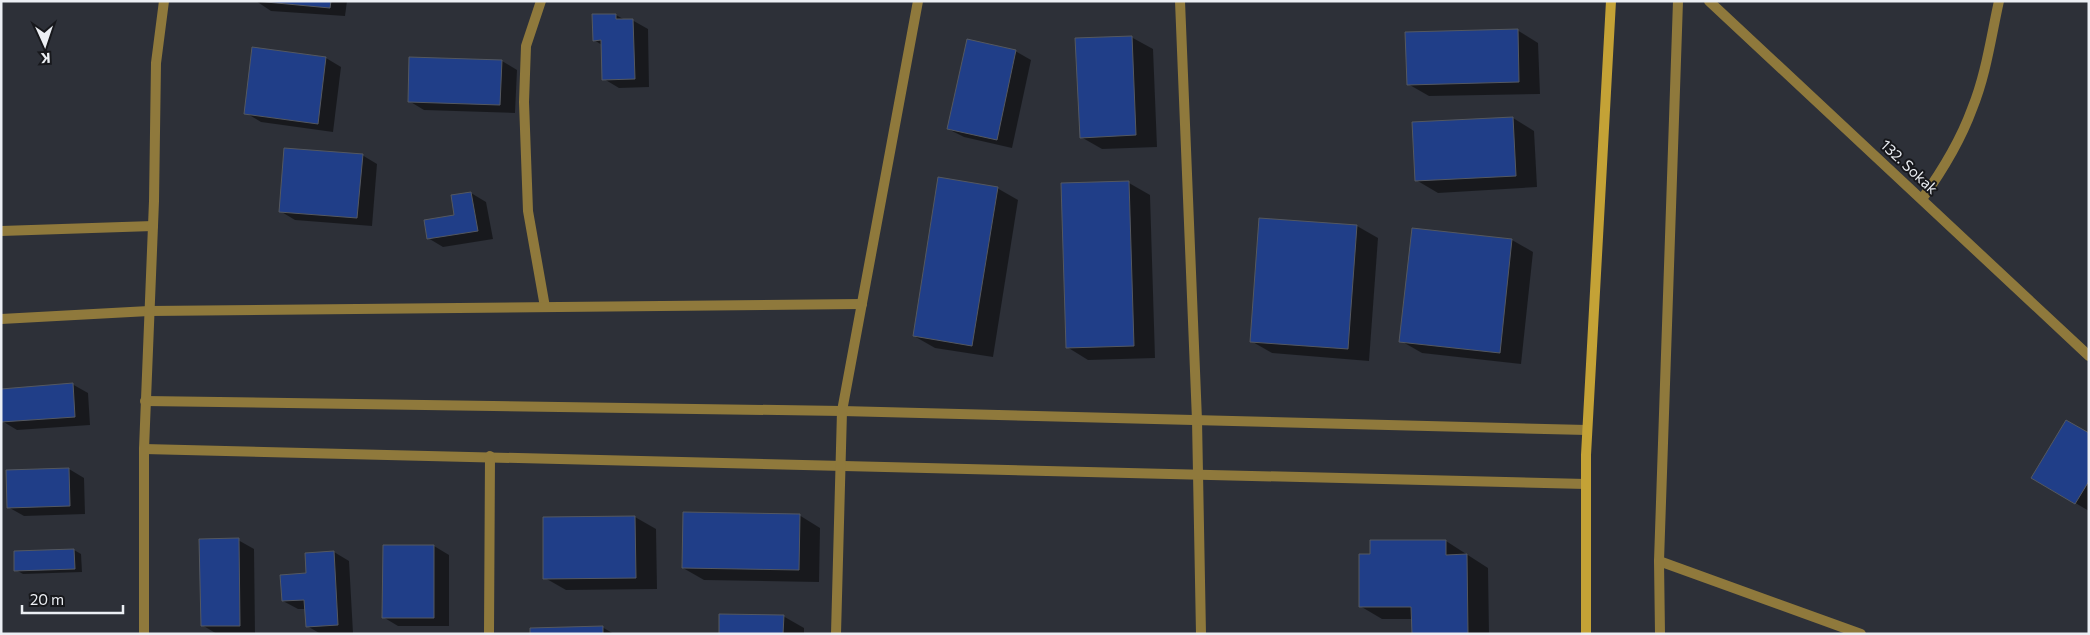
<svg xmlns="http://www.w3.org/2000/svg" width="2090" height="635" font-family="Commissioner,sans-serif">
<rect width="100%" height="100%" fill="#2d3038"/>
<!-- shadow -->
<g fill="#0007">
<path d="M256,1H347L345,16L271,11Z"/>
<path d="M616,15L625,20H632L648,29L649,87L619,88L604,79L602,45L594,40Z"/>
<path d="M1517,30L1538,43L1540,94L1429,96L1408,84Z"/>
<path d="M1131,37L1153,49L1157,147L1102,149L1081,137Z"/>
<path d="M253,49L326,58L341,67L333,132L261,122L246,113Z"/>
<path d="M1015,51L1031,60L1012,148L964,137L948,129Z"/>
<path d="M502,61L517,70L515,113L424,110L409,101Z"/>
<path d="M1513,118L1534,131L1537,187L1438,193L1416,180Z"/>
<path d="M362,155L377,164L372,226L295,220L280,211Z"/>
<path d="M1129,183L1150,195L1155,358L1088,360L1067,347Z"/>
<path d="M997,188L1018,200L993,357L935,348L914,336Z"/>
<path d="M471,193L486,202L493,239L443,247L428,238L455,216Z"/>
<path d="M1357,226L1378,238L1369,361L1272,353L1251,341Z"/>
<path d="M1512,240L1533,252L1521,364L1422,353L1401,341Z"/>
<path d="M72,384L88,393L90,425L17,430L2,421Z"/>
<path d="M2089,434V511L2033,478Z"/>
<path d="M69,469L84,478L85,514L24,516L8,507Z"/>
<path d="M799,515L820,528L819,582L704,580L683,568Z"/>
<path d="M635,517L656,529L657,589L566,590L545,578Z"/>
<path d="M238,540L254,549L255,634H217L202,625Z"/>
<path d="M1446,541L1488,568L1489,634H1413V619H1382L1360,606L1371,555Z"/>
<path d="M384,546H434L449,555V626H398L383,617Z"/>
<path d="M74,550L81,554L82,572L23,574L16,570Z"/>
<path d="M334,552L349,561L353,633L321,634L307,626L306,609H298L283,601L307,575Z"/>
<path d="M783,616L804,628V634H720Z"/>
<path d="M602,627L614,634H531Z"/>
</g>
<!-- building -->
<g fill="#203e88" stroke="#545860">
<path d="M255,1H331L330,8Z"/>
<path d="M592,14H616V19H633L635,79L602,80L601,40L593,41Z"/>
<path d="M1518,29L1519,82L1407,85L1405,32Z"/>
<path d="M1132,36L1136,135L1080,138L1075,38Z"/>
<path d="M967,39L1016,50L997,140L947,129Z"/>
<path d="M252,47L326,57L318,124L244,114Z"/>
<path d="M409,57L502,60L500,105L408,102Z"/>
<path d="M1513,117L1516,176L1415,181L1412,122Z"/>
<path d="M284,148L363,154L357,218L279,212Z"/>
<path d="M938,177L998,187L972,346L913,336Z"/>
<path d="M1129,181L1134,346L1066,348L1061,183Z"/>
<path d="M471,192L478,231L427,239L424,220L454,215L451,195Z"/>
<path d="M1259,218L1357,225L1348,349L1250,342Z"/>
<path d="M1412,228L1512,239L1500,353L1399,342Z"/>
<path d="M73,383L75,417L1,422V389Z"/>
<path d="M2066,420L2089,433V481L2075,504L2031,478Z"/>
<path d="M69,468L70,506L7,508L6,470Z"/>
<path d="M683,512L800,514L799,570L682,568Z"/>
<path d="M635,516L636,578L543,579V517Z"/>
<path d="M239,538L240,626H201L199,539Z"/>
<path d="M1370,540H1446V555L1467,554L1468,634H1412L1411,607H1359V554H1370Z"/>
<path d="M383,545H434V618H382Z"/>
<path d="M74,549L75,569L14,571V551Z"/>
<path d="M334,551L338,625L306,627L304,600L282,601L280,575L306,573L305,553Z"/>
<path d="M719,614L784,615L783,634H719Z"/>
<path d="M603,626V634H530V628Z"/>
</g>
<g fill="none" stroke-linecap="round" stroke-linejoin="round">
<!-- lane -->
<path stroke="#8f793c" stroke-width="10" d="M1922,199C1942,171 1960,142 1972,109C1986,75 1991,37 1999,1"/>
<!-- street -->
<g stroke="#8f793c" stroke-width="10">
<path d="M541,1L526,46L524,102L528,211L545,307"/>
<path d="M1180,1L1197,420L1201,634"/>
<path d="M1709,1L2089,356"/>
<path d="M1,231L153,226"/>
<path d="M1,319L149,311L862,304"/>
<path d="M145,401L842,411L1587,430"/>
<path d="M144,449L1586,484"/>
<path d="M1659,561L1861,634"/>
<path d="M144,634V449L154,201L156,63L164,1"/>
<path d="M489,634L490,456"/>
<path d="M836,634L842,411L918,1"/>
<path d="M1660,634L1659,561L1678,1"/>
</g>
<!-- secondary -->
<path stroke="#c4a236" stroke-width="10" d="M1586,634V455L1611,1"/>
</g>
<g text-anchor="middle" stroke-width="4" stroke-linejoin="round" paint-order="stroke">
<!-- street labels -->
<g font-size="15" fill="#eceff4" stroke="#17181c">
<text transform="translate(1909 167) rotate(43)" y="5">132. Sokak</text>
</g>
</g>
<!-- border -->
<rect width="2090" height="635" fill="none" stroke="#eceff4" stroke-width="5"/>
<!-- north arrow -->
<g transform="translate(45 45) rotate(177)" stroke="#17181c" stroke-width="4" paint-order="stroke">
<path d="M0-4L9 19L0 12L-9 19Z" fill="#eceff4"/>
<text y="-8" font-size="14" font-weight="bold" text-anchor="middle" fill="#eceff4">K</text>
</g>
<!-- scale -->
<path d="M22 605v8h101v-8" fill="none" stroke="#eceff4" stroke-width="2.5"/>
<text x="30" y="605" font-size="15" fill="#eceff4" stroke="#17181c" stroke-width="4" paint-order="stroke">20 m</text>
</svg>
